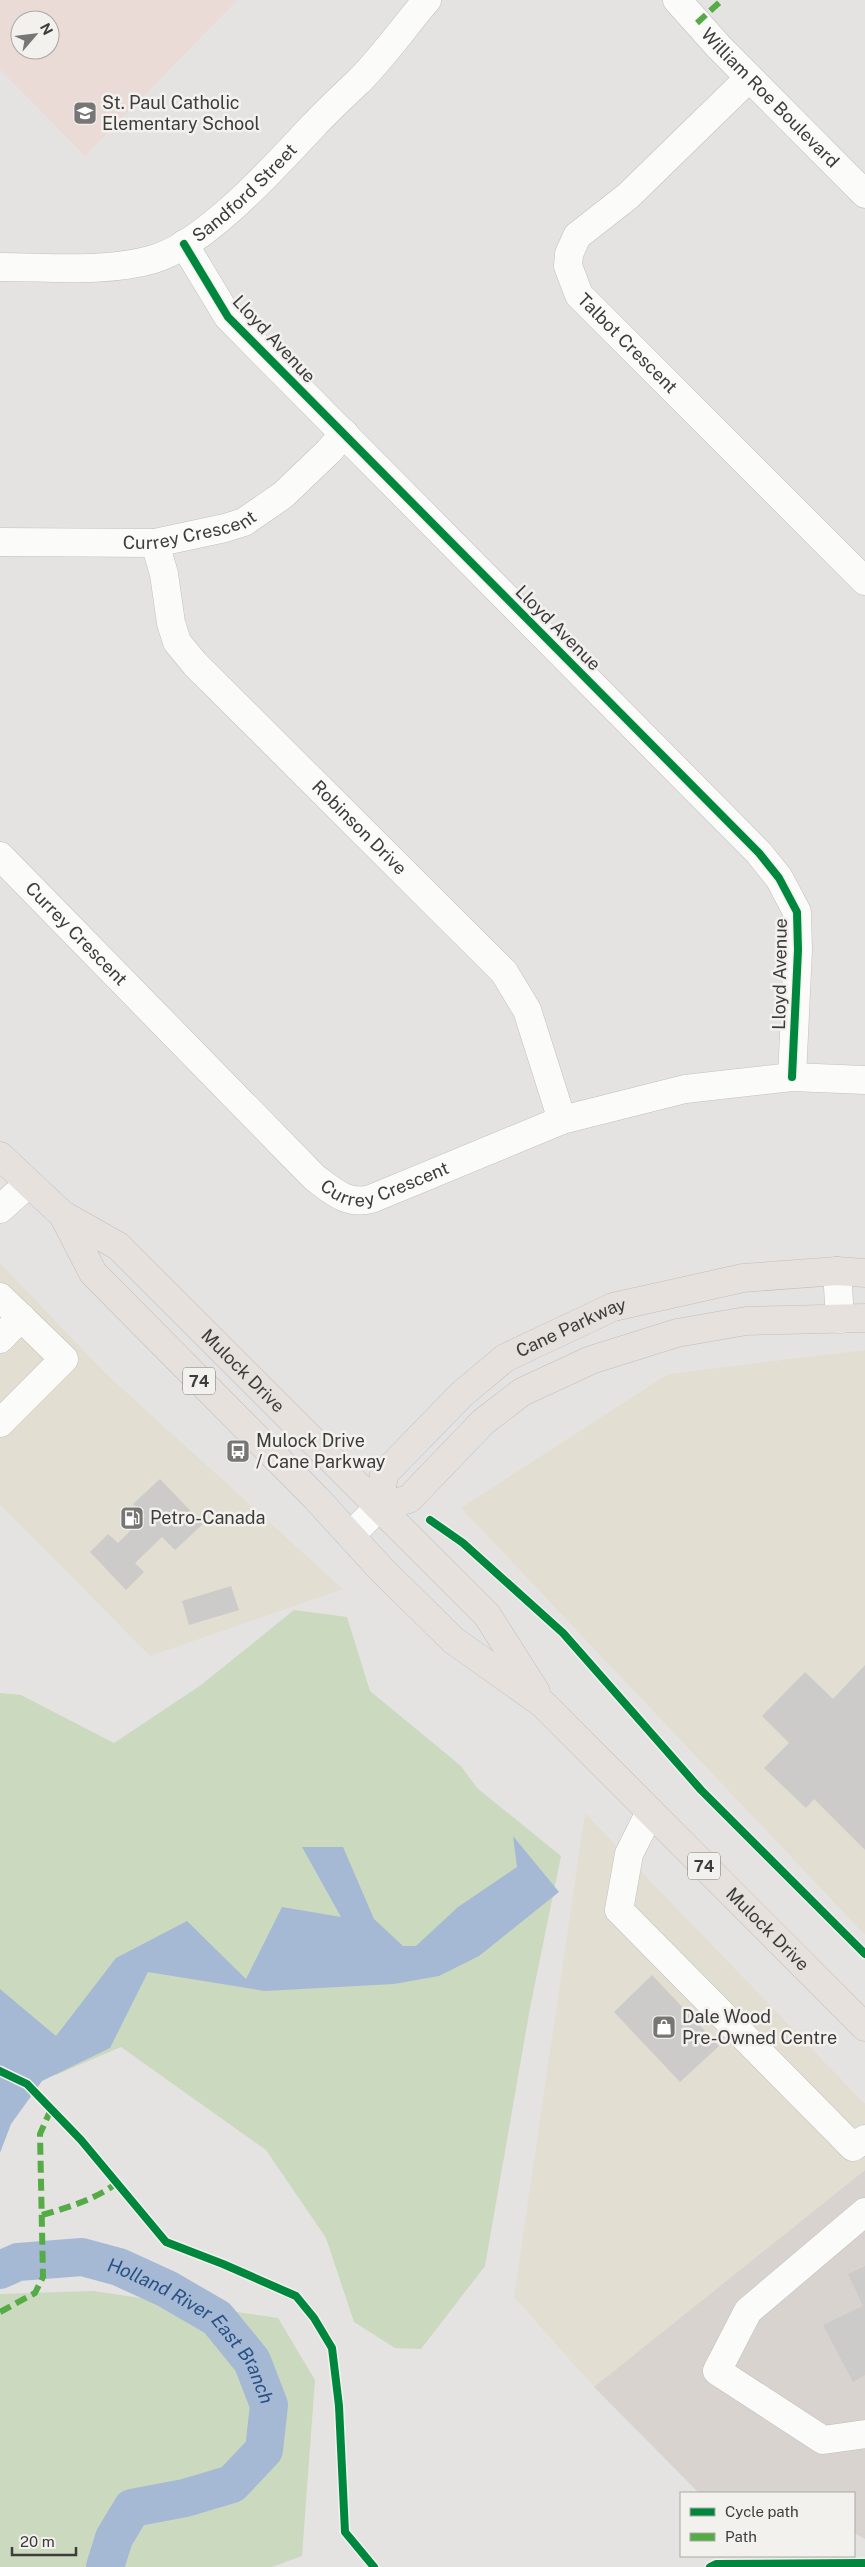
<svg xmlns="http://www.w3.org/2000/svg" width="865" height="2567" font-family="'Public Sans',sans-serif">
<rect width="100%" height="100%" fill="#e5e3e1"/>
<!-- commercial -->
<g fill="#e3ded2">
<path d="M0,1263L105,1373L343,1589L150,1656L0,1505Z"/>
<path d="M865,1350V1935L461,1508L668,1374Z"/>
<path d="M585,1813L865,2104V2170L594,2387L514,2297Z"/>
</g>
<!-- built -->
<path fill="#d8d3ce" d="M865,2170V2539L854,2533V2493H699L594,2387Z"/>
<!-- education -->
<path fill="#eadbd7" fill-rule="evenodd" d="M0,0H237L85,156L0,69ZM20,20H50V50H20Z"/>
<!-- green -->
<g fill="#cbd9bf">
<path d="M294,1610L347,1617L370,1691L461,1766L477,1788L561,1856L530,2008L485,2266L421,2349L395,2348L354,2322L326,2238L266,2150L121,2047L56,2075L0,2049V1693L21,1695L114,1743L201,1685Z"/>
<path d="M93,2291L278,2318L315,2380L302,2556L272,2567H0V2294Z"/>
</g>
<!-- water -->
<path fill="#a5b9d5" d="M513,1836L559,1892L479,1956L439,1976L394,1984L265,1991L148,1972L110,2048L42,2081L11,2124L0,2153V1989L56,2036L116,1958L187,1921L246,1979L282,1907L341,1917L302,1847H343L374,1919L403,1946H416L458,1907L517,1867Z"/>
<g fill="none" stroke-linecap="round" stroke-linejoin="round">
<!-- river -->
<path stroke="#a5b9d5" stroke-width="38" id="s1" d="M0,2270L18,2262L82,2257L119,2267L167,2289L217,2318L252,2361L269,2405L264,2450L232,2484L185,2498L132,2508L114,2538L105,2567"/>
</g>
<!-- building -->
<g fill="#cccbc9">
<path d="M160,1479L203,1524L175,1550L162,1537L135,1563L144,1572L126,1590L90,1552L108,1534L118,1543L145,1516L133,1504Z"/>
<path d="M231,1586L239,1610L189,1625L182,1601Z"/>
<path d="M865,1665V1850L814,1799L806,1808L764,1768L789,1743L762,1716L805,1672L833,1699Z"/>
<path d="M652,1975L719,2046L680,2082L614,2012Z"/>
<path d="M865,2266V2375L853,2382L823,2325L863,2306L848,2274Z"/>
</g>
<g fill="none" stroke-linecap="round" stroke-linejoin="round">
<!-- minor casing -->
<g stroke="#c1c0be" stroke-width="29">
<g id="minor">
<path id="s2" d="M677,0L719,47L865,194"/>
<path id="s3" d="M749,78L628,196L577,236L569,254L568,266L579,295L865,581"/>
<path d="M184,244L228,317L759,853L779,878L797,912L798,950L792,1077"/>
<path id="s4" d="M0,267C50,267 106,273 154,259C207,243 275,166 313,126C328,110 343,96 359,81C383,57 404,27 427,0"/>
<path id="s5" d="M0,542L155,543L225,528L244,522L283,495L329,451L344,433"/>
<path id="s6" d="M155,543L164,574L171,623L177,642L195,664L504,972L527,1010L562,1120"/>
<path id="s7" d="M0,856L315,1178C334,1192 347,1205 371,1199L562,1120L685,1089L792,1077L865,1080"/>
<path d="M0,1209L28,1184"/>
<path d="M837,1271L840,1319"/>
<path d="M0,1297L64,1359L0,1423"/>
<path d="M0,1339L21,1317"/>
<path d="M351,1535L379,1507"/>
<path d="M650,1812L629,1854L619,1910L853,2147L865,2139"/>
<path d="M865,2212L748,2311L717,2371L823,2440L865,2434"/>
</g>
</g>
<!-- major casing -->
<g stroke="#c0bfbf" stroke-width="29">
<g id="major">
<path id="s8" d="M0,1156L63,1215L118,1246L487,1615L536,1692"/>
<path id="s9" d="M63,1215L93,1273L316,1498L381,1569L453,1640L543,1704L865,2027"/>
<path id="s10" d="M379,1507L384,1474L462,1394L505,1358L613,1307L743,1278L837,1271L865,1273"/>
<path d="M379,1507L409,1499L483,1422L522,1392L591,1360L677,1333L746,1321L865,1318"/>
</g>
</g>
<!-- minor -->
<use href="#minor" stroke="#fbfbfa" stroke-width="28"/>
<!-- major -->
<use href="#major" stroke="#e6e1dc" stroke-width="28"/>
<!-- quiet -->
<g stroke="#55ac46" stroke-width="6" stroke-dasharray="12 6" stroke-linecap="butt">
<path d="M697,23L722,0"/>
<path d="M42,2215C69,2207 94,2200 117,2183"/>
<path d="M0,2312L35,2293L43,2277L40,2134L51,2109"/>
</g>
<!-- cycleway casing -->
<g stroke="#f3f1ed" stroke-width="11">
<g id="cycleway">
<path d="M184,244L228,317L759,853L779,878L797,912L798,950L792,1077"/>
<path d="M430,1520L463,1543L563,1633L701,1790L865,1954"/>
<path d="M0,2071L27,2084L81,2140L166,2242L223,2264L296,2296L314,2318L332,2348L339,2406L345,2532L374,2567"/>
<path d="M710,2567L716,2564L865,2563"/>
</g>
</g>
<!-- cycleway -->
<use href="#cycleway" stroke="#00873e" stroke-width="8"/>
</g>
<!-- icons -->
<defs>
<g id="school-square" transform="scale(1.25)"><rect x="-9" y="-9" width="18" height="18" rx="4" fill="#787675" stroke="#f3f1ed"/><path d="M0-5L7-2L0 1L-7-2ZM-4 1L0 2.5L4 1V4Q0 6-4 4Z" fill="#fff"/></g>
<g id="bus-square" transform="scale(1.25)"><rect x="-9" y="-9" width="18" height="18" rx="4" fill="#787675" stroke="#f3f1ed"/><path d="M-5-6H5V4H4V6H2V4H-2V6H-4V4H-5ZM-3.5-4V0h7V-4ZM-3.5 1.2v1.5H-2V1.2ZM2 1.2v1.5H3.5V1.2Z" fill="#fff"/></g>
<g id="fuel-square" transform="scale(1.25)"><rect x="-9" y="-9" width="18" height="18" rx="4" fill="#787675" stroke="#f3f1ed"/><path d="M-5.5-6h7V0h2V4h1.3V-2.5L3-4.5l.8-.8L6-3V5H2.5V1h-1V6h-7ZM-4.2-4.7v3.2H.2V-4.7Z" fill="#fff"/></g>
<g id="shop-square" transform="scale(1.25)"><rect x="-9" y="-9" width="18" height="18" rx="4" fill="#787675" stroke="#f3f1ed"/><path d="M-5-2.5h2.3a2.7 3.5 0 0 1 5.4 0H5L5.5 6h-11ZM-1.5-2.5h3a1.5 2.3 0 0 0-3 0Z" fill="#fff"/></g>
</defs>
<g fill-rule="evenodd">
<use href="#school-square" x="85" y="113"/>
<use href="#bus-square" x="238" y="1451"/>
<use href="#fuel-square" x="132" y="1518"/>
<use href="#shop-square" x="664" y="2027"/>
</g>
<g text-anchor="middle" stroke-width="5" stroke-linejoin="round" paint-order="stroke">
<!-- shield labels -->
<g fill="#f3f1ed" stroke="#747270" stroke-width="1">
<rect x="183" y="1367.5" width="32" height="27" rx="4"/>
<rect x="688" y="1852.5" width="32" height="27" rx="4"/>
</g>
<g font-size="16" font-weight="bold" fill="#3d3c3b">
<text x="199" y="1387">74</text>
<text x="704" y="1872">74</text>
</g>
<!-- street labels -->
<g font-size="18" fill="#3d3c3b" stroke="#f3f1ed">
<text dy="6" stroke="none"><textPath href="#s2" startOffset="135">William Roe Boulevard</textPath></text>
<text dy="6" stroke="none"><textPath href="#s4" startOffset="268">Sandford Street</textPath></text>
<text transform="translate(274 339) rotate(47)" y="6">Lloyd Avenue</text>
<text dy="6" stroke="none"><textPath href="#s3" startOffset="365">Talbot Crescent</textPath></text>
<text dy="6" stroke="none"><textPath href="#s5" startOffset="191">Currey Crescent</textPath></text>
<text transform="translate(558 628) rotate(45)" y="6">Lloyd Avenue</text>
<text dy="6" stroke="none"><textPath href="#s6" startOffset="362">Robinson Drive</textPath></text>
<text dy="6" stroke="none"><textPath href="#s7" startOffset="109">Currey Crescent</textPath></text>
<text transform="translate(780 974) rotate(-89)" y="6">Lloyd Avenue</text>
<text dy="6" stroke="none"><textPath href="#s7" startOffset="528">Currey Crescent</textPath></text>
<text dy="6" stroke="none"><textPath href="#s10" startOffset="274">Cane Parkway</textPath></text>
<text dy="6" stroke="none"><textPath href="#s8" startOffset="326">Mulock Drive</textPath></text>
<text dy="6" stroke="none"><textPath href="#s9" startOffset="1008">Mulock Drive</textPath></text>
</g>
<!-- poi labels -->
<g font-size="18" fill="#3d3c3b" stroke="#f3f1ed" text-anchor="start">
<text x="102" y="109">St. Paul Catholic<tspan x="102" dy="21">Elementary School</tspan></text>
<text x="256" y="1447">Mulock Drive<tspan x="256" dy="21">/ Cane Parkway</tspan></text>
<text x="150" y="1524">Petro-Canada</text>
<text x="682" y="2023">Dale Wood<tspan x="682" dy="21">Pre-Owned Centre</tspan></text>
</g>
<!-- water labels -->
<g font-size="19" font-style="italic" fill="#295186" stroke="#f3f1ed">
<text dy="7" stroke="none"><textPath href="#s1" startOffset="222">Holland River East Branch</textPath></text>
</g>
</g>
<!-- legend -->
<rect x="680" y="2492" width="175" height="65" fill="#f3f1ed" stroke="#aaa9a6"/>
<rect x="690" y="2508" width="25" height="8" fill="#00873e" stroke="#aaa9a6"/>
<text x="725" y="2517" font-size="15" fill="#3d3c3b">Cycle path</text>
<rect x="690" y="2533" width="25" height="8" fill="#55ac46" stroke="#aaa9a6"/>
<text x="725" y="2542" font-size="15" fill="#3d3c3b">Path</text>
<!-- north arrow -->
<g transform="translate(35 35) rotate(62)"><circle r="24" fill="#f3f1ed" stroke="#aaa9a6"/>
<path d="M0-4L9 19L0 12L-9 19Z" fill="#787675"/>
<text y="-8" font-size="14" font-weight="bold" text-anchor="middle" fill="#3d3c3b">N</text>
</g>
<!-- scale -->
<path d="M12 2547v8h64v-8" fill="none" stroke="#3d3c3b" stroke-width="2.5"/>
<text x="20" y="2547" font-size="15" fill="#3d3c3b" stroke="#f3f1ed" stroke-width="4" paint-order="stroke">20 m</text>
</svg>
